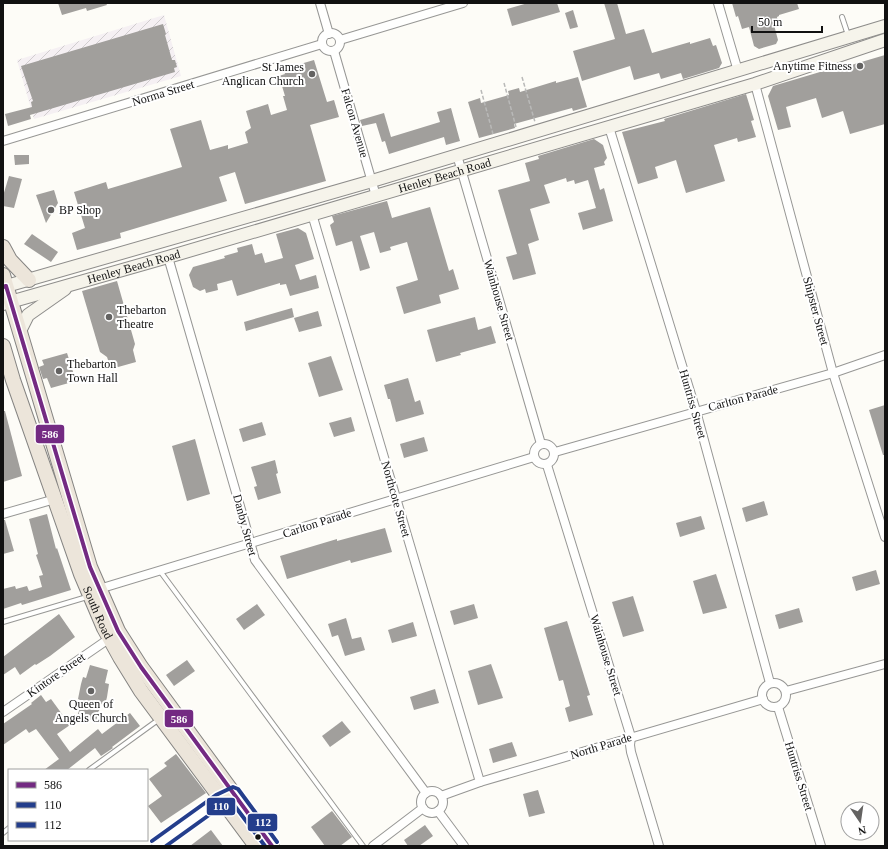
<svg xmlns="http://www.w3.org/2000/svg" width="888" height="849" font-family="Georgia,serif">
<defs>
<pattern id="industrial-furrows" width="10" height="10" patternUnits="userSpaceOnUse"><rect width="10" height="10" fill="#f5f0f3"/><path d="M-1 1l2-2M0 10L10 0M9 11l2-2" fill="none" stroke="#d1cdcf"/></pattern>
</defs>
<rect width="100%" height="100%" fill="#fdfcf7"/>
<!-- industrial -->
<path fill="url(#industrial-furrows)" d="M164,15L181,76L34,119L17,60Z"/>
<!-- building -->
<g fill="#a19f9c">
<path d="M58,3H106L107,5L87,11L86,8L62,15Z"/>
<path d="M528,3H557L560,12L512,26L507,9Z"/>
<path d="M604,3H617L626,34L644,29L652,53L690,42V44L710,38L713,46L716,45L722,63L719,68L683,79L681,73L661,79L659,73L634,80L630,66L582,81L573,51L615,39Z"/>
<path d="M732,3H797L799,9L779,15V16L777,17L778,24L774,25L778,40L776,44L759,49L754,46L749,27L742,29L738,16L736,17Z"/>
<path d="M573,10L578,27L570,29L565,13Z"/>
<path d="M163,24L166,34L165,35L172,60H175L177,67L174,68L175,72L30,115L31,119L8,126L5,114L32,107L31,102L33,101L21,66Z"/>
<path d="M885,55V124L850,134L843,111L822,118L816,98L786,107L791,127L778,130L768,96L773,86L830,69L831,71Z"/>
<path d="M314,60L327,102L334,100L339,117L310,125L326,181L245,204L235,172L219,177L227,201L120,233L121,238L77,250L72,233L85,228L74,192L106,182L108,189L182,167L170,129L201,120L210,150L228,145V149L248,143L245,132L251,128L246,111L268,104L271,115L287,110L283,96H285L279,76L285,74L283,69Z"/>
<path d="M578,77L587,107L573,111L572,108L514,124L515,128L479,138L468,102L480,98L481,103L509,95L508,91L519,88L520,92L556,81V83Z"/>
<path d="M746,94L754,120L751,121L756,137L738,142L737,138L714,145L725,181L686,193L676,160L655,167L658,178L638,184L622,132L665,121L664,119Z"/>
<path d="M451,108L460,141L446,145L444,137L389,154L385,141L382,142L376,123L362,126L360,120L384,113L391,137L440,122L437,112Z"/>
<path d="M594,139L603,145L607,158L604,162L605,165L594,168L600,190L604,188L613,221L583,230L578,213L596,208L588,180L575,184L574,180L567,182L566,178L544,185L550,203L530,209L539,240L528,244L536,274L513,280L506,257L517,254L498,190L530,181L525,163L539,159L538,156Z"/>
<path d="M14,155H29V164L15,165Z"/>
<path d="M9,176L22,179L14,208L3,206V196Z"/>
<path d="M54,190L58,203L46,223L36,195Z"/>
<path d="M387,201L392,218L430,207L449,271L453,269L459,289L439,295L441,303L404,314L396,287L418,280L407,242L390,247L391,250L380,253L374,232L360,236L370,268L360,271L352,241L336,246L330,225L334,222L332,216Z"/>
<path d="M298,228L306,233L314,259L295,265L300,280L316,275L319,288L290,296L286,284L280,285V283L237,296L232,280L217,284L218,290L206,293L205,289L200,291L193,287L189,275L193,267L225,258L224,256L238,252L237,248L252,244L255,255L262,253L265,263L283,258L276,234Z"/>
<path d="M32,234L58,252L51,262L24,244Z"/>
<path d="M117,281L135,344L133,350L136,362L111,369L107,357L100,352L82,291Z"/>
<path d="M292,308L294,317L246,331L244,322Z"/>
<path d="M318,311L322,326L299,332L294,318Z"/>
<path d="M475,317L478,330L491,326L496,343L460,353L461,355L436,362L427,330Z"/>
<path d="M67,353L76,381L51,388L47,378L43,379L39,367L44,365L42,360Z"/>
<path d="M331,356L343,390L319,397L308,363Z"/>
<path d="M408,378L415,402L420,400L424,414L396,422L390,399H388L384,385Z"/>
<path d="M885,405V455H883L869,410Z"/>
<path d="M3,411H5L22,476L3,482Z"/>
<path d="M351,417L355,431L334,437L329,423Z"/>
<path d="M262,422L266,435L243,442L239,429Z"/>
<path d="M424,437L428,451L404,458L400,444Z"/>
<path d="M195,439L210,494L187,501L172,446Z"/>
<path d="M275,460L278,473L276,474L281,493L258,500L254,487L257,486L251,467Z"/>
<path d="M764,501L768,515L746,522L742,508Z"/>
<path d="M47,514L56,549L57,548L71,590L22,605L21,603L3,609V589L15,586L16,589L27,586L29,591L42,587L39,576L43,575L36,555L38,554L29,519Z"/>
<path d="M701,516L705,529L680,537L676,523Z"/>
<path d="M3,520H5L14,551L3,554Z"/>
<path d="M385,528L392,552L351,563L350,560L287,579L280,556L337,539V541Z"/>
<path d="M876,570L880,584L856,591L852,577Z"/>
<path d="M716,574L727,608L703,614L693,581Z"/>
<path d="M633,596L644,631L623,637L612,602Z"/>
<path d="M257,604L265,615L244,630L236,619Z"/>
<path d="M474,604L478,618L454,625L450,611Z"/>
<path d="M799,608L803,622L779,629L775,615Z"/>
<path d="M59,614L75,637L50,656L36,665L35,664L20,675L15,667L3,675V657Z"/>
<path d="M346,618L352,639L361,637L365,650L345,656L338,635L332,637L328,624Z"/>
<path d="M567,621L590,695L587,696L593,715L569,722L565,708L570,706L563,680L559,681L544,628Z"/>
<path d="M413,622L417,636L392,643L388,630Z"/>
<path d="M187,660L195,671L174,686L166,675Z"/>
<path d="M491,664L503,698L478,705L468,671Z"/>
<path d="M90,665L108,670L105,683L109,684L107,697L105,705L101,704L96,721L77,717L82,701L78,699L81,684L83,677L86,678Z"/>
<path d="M435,689L439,703L414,710L410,697Z"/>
<path d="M41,695L46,702L51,699L70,725L57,734L70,752L98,729L102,734L130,713L140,726L112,747L113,748L101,756L95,748L67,770H44L59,759L36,729L29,733L26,729L3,745V724L32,704L31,703Z"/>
<path d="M342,721L351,732L330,747L322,736Z"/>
<path d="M512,742L517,756L493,763L489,749Z"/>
<path d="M176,754L206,793L161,823L148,806L162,796L149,779L167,766L164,763Z"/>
<path d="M538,790L545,813L529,817L523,794Z"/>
<path d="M332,811L352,837L340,846H325L311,827Z"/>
<path d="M425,825L433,836L419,846H408L404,840Z"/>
<path d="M211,830L223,846H190Z"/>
</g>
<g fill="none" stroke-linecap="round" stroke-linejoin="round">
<!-- service casing -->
<g stroke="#979795" stroke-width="6">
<g id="service">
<path d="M842,17L848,35"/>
<path d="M160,571L363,846"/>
<path d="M3,622L87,597"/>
<path d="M89,770L158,720"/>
<path d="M3,833L9,828"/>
</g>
</g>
<!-- minor casing -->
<g stroke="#979795" stroke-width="10">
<g id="minor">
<path d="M320,3L329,34"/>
<path d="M718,3L738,71"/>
<circle cx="331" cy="42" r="9"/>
<path d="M340,40L463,3"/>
<path d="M334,51L376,196"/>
<path d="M755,84L833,373L885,537"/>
<path d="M609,127L696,411L770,683"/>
<path d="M3,141L322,44"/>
<path d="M457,155L541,444"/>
<path d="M312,214L480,782"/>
<path d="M168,257L244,520L255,560L426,793"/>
<circle cx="544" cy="454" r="10"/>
<path d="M555,452L833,373L885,355"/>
<path d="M547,465L631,737L630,745L631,752L659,846"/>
<path d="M3,514L55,499"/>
<path d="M99,589C244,546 389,500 534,457"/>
<circle cx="774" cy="695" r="12"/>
<path d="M786,691L885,664"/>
<path d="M778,707L821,846"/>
<path d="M3,712L110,638"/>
<circle cx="432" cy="802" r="11"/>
<path d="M441,796L480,782L763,699"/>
<path d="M438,811L464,846"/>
<path d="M156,846L223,798"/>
<path d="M373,846L423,808"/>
</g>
</g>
<!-- secondary casing -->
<g stroke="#8e8d8b" stroke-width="14">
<g id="secondary">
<path d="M3,287L372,181L885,26"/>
<path id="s1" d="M3,304L168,257L755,84L885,40"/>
<path d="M20,331L28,315L65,289"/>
</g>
</g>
<!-- trunk casing -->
<g stroke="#858482" stroke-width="16">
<g id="trunk">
<path d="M3,247L10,260L29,280"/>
<path d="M3,275L90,567L118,631L141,667L272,846"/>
<path id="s2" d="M3,346L13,380L81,574L104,628L120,657L141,691L256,846"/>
</g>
</g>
<!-- path -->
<g stroke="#b9b9b8" stroke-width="1.5" stroke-dasharray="4 2" stroke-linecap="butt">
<path d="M522,77L535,122"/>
<path d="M504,83L516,127"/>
<path d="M481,90L493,134"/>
</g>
<!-- service -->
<use href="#service" stroke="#fffffe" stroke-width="4"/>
<!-- minor -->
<use href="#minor" stroke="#fffffe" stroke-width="8"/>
<!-- secondary -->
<use href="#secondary" stroke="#f6f4eb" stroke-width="12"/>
<!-- trunk -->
<use href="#trunk" stroke="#ece5da" stroke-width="14"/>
<!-- bus-1 casing -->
<g stroke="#fff" stroke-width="7">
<path id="bus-1" d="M3,287L6,286L90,567L118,631L141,667L272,846"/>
</g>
<!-- bus-2 casing -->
<g stroke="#fff" stroke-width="7">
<path id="bus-2" d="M166,846L223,805L231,801L265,846"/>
</g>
<!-- bus-3 casing -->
<g stroke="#fff" stroke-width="7">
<path id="bus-3" d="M152,841L216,795L233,787L238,789L277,842"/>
</g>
<!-- bus-1 -->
<use href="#bus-1" stroke="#732a82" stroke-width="4"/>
<!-- bus-2 -->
<use href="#bus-2" stroke="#243e8c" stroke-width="4"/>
<!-- bus-3 -->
<use href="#bus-3" stroke="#243e8c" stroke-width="4"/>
</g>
<!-- markers -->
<g fill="#646362" stroke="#fff" stroke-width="1.5">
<circle cx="860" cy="66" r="4"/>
<circle cx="312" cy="74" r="4"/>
<circle cx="51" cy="210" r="4"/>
<circle cx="109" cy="317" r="4"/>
<circle cx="59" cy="371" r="4"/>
<circle cx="91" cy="691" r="4"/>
</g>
<circle fill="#111" stroke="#fff" stroke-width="1.5" cx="258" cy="837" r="3.5"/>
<g text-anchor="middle" stroke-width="4" stroke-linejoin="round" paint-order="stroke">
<!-- poi labels -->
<g font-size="12" fill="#111" stroke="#fff" text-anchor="start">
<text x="852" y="70" text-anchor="end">Anytime Fitness</text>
<text x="304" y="71" text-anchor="end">St James<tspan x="304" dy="14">Anglican Church</tspan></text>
<text x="59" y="214">BP Shop</text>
<text x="117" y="314">Thebarton<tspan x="117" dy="14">Theatre</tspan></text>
<text x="67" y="368">Thebarton<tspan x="67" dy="14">Town Hall</tspan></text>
<text x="91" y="708" text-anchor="middle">Queen of<tspan x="91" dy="14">Angels Church</tspan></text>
</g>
<!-- street labels -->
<g font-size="12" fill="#111" stroke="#fff">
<text transform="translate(163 93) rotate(-17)" y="4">Norma Street</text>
<text transform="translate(355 123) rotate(74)" y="4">Falcon Avenue</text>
<text dy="4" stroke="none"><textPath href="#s1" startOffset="460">Henley Beach Road</textPath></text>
<text dy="4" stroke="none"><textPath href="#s1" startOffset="136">Henley Beach Road</textPath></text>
<text transform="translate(499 300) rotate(74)" y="4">Wainhouse Street</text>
<text transform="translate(816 311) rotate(75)" y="4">Shipster Street</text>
<text transform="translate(743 398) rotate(-15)" y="4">Carlton Parade</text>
<text transform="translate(693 404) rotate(74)" y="4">Huntriss Street</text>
<text transform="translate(396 499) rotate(74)" y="4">Northcote Street</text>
<text transform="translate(317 523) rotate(-18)" y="4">Carlton Parade</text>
<text transform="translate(245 525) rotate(75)" y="4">Danby Street</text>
<text dy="4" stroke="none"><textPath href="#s2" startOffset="283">South Road</textPath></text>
<text transform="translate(606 655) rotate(73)" y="4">Wainhouse Street</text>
<text transform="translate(56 675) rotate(-35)" y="4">Kintore Street</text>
<text transform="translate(601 746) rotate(-17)" y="4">North Parade</text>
<text transform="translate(799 776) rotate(73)" y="4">Huntriss Street</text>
</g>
</g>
<g stroke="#fff" stroke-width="1.5">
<rect x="35" y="424" width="30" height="20" rx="4" fill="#732a82"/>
<rect x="164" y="709" width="30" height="19" rx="4" fill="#732a82"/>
<rect x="206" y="797" width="30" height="19" rx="4" fill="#243e8c"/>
<rect x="247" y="813" width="31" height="19" rx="4" fill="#243e8c"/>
</g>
<g font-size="11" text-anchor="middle" font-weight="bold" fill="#fff">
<text x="50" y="438">586</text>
<text x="179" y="723">586</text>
<text x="221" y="810">110</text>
<text x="263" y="826">112</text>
</g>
<!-- border -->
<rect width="888" height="849" fill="none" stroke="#111111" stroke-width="8"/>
<!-- legend -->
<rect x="8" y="769" width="140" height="72" fill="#ffffff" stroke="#a0a0a0"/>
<rect x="16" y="782" width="20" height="6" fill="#732a82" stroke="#a0a0a0"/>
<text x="44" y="789" font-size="12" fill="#111111">586</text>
<rect x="16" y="802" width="20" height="6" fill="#243e8c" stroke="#a0a0a0"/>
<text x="44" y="809" font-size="12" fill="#111111">110</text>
<rect x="16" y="822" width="20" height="6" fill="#243e8c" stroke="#a0a0a0"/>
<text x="44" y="829" font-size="12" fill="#111111">112</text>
<!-- north arrow -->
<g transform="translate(860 821) rotate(167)"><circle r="19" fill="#ffffff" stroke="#a0a0a0"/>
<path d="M0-3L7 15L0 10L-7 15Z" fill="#646362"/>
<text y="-6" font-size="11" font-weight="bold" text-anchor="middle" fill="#111111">N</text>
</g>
<!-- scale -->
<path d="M752 26v6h70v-6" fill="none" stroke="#111111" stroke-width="2"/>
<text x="758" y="26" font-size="12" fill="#111111" stroke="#ffffff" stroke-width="3" paint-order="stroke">50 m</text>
</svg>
